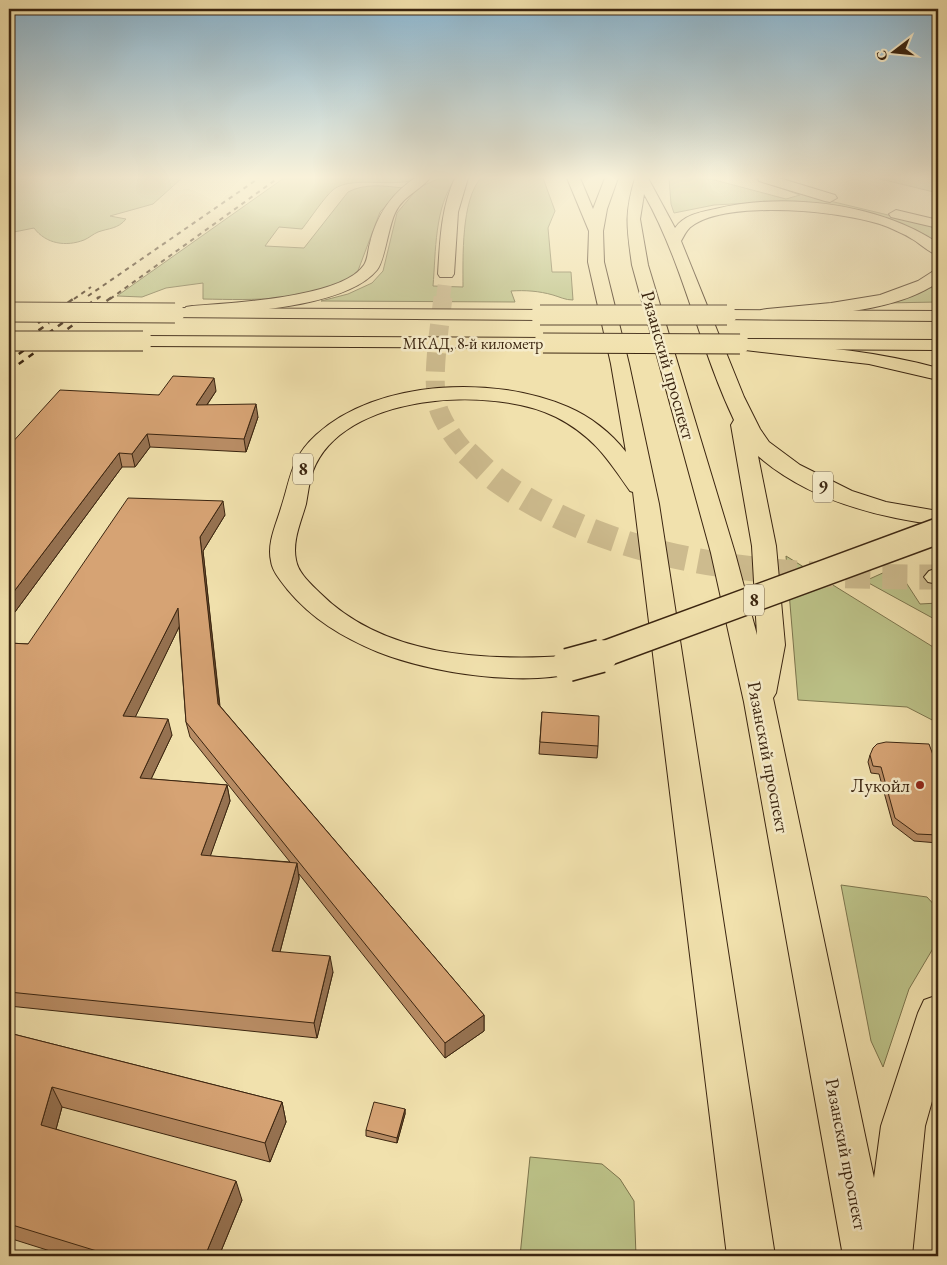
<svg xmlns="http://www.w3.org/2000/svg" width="947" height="1265" font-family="'EB Garamond',serif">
<rect width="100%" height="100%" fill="#f1e1ad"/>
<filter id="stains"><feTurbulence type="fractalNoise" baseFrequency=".004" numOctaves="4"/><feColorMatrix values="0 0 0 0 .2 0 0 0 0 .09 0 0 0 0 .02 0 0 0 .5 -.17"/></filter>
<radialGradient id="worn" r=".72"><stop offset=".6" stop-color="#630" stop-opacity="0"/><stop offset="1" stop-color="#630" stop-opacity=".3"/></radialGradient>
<!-- green -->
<g fill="#bcc288" stroke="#7c744c">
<path d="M9,178H182L153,204L110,216L126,219C118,229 109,228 98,232C93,234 89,238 84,240C66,247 46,244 34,228L9,233Z"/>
<path d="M284,178H420C395,189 354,175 334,189C325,196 310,219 302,229L279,227L265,246L304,248L348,192C365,183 385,186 403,188L380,212L356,276C308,302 255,300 203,299V283L166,288L142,297L117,296Z"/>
<path d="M440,178H456C434,207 436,252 433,286L463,287C463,258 461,200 481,178H543L555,211L548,228L552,272H571L573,300C565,300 560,297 553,295C539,291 525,290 511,291L515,302L321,301L348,294L372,283L383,271L397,213L418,188Z"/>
<path d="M669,178H707L786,199L800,195L752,178H754L834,202L938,227V245L917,231L796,204L750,203L714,205L674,213L671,204Z"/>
<path d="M876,178H924L938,181V193Z"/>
<path d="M938,282V302L885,303L933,287Z"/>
<path d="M786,556L938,650V723L907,707L798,700Z"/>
<path d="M896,567L920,604L938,603V621L865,581Z"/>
<path d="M841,885L927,897L938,909V940L909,989L883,1067L871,1041Z"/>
<path d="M530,1157L602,1164L620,1179L634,1201L636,1256H520Z"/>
</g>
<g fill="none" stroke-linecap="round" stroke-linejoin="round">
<!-- major-tunnel-far2 -->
<path stroke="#cdbb8e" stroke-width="14" stroke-dasharray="14 8" stroke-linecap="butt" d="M443,299L446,274"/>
<!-- major-tunnel-far1 -->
<path stroke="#cdbb8e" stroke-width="19" stroke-dasharray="19 9" stroke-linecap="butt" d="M443,297C440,326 429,387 440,413C446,427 458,445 468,454"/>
<!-- major-tunnel -->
<path stroke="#cdbb8e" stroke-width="25" stroke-dasharray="25 12" stroke-linecap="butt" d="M467,453C477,462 487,473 498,481C626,571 786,577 937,577"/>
<!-- major casing -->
<g stroke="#3b2510" stroke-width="2">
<g id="major">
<path d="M415,178H430C419,191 403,196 395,213C388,228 385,260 377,270C346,308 239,312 192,316L186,315L183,311L186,307L192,306C230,303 342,298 364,265C368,259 368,249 370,243C377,215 391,194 415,178Z"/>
<path d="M455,178H468L458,212L454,274L452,277H440L438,274C440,241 441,208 455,178Z"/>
<path d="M567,178H580L593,209L605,178H618L607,209L603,231L604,262L629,364L659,504L775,1256H727L633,492L630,491C607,458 593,436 556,417C492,385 342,393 313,471C309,482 308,493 306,504C301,522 292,541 296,560C298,573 311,584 320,593C384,657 484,661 568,656L578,658L582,665L578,672C523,687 431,673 378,652C342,637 312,619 287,589C281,581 272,571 271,561C267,543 276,525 281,508C291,478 290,459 316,435C377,379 495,375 568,407C591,417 611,433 626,452L611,364L588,262L589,231Z"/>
<path d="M635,178H648L675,228C684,215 700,212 715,209C785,192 878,203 938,243V255C928,252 921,244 912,239C905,234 896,231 888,227C848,211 728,199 692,226C687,229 684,236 681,241L744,397L760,429L769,442L800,465L852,491L886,502L938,511V525C875,517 807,499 758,456L776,546L785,645L776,693L773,698L874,1178L881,1126L918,1013L924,1000L938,995V1080L925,1126L912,1256H843L744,702L711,553L632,265C627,228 624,215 635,178ZM644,194C684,265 699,347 734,420L731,425L752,546L757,635L735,553L648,265L640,219Z"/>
<path d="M758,178H779L835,195L837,198L830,202L825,201L759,181Z"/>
<path d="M896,210L938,220V228L891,217L889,214Z"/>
<path d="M938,270V282C903,308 842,313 800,317C787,318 773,321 761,318L758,314L761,310L767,309L831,303L880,295L918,281L932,272Z"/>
<path d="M751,341C814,346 877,351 938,368V380L869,364L745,350L742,346L745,342Z"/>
<path d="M938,568V584L928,582L924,577L929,571Z"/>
</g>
</g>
<!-- highway casing -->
<g stroke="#3b2510" stroke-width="2">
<g id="highway">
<path d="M175,308L540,310L546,311L549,315L546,319L540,320L169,317L166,313L169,309Z"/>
<path d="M727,310L938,311V321L721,319L718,315L721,311Z"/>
<path d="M143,336L543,338L549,339L552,343L549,347L543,348L143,346L137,345L134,341L137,337Z"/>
<path d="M740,339L938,340V350L740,349L734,348L731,344L734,340Z"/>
</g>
</g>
<!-- major -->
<use href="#major" fill="#f1e1ad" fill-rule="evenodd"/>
<!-- highway -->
<use href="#highway" fill="#f1e1ad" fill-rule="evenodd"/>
<!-- rail-far1 -->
<g stroke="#3b2510" stroke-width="2" stroke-dasharray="4.5 4.5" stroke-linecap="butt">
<path d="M88,296L259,178"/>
<path d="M74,299L91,287"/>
<path d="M97,299L101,296"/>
<path d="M110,299L278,178"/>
</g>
<!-- rail -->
<g stroke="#3b2510" stroke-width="2.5" stroke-dasharray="6 6" stroke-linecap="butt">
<path d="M38,323L76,297"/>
<path d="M9,351L49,323"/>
<path d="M9,361L99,297"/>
<path d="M9,371L112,297"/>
</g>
<!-- major-bridge-far1 casing -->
<g stroke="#3b2510" stroke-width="28" stroke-linecap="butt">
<path id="major-bridge-far1" d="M596,657L938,531"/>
</g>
<!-- major-bridge casing -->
<g stroke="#3b2510" stroke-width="35" stroke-linecap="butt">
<path id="major-bridge" d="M568,665L601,656"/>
</g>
<!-- highway-bridge casing -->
<g stroke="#3b2510" stroke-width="21" stroke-linecap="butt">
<g id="highway-bridge">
<path d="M9,312L175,313"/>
<path d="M540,315H727"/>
<path d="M9,341H143"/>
<path d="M543,343L740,344"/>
</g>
</g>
<!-- major-bridge-far1 -->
<use href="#major-bridge-far1" stroke="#f1e1ad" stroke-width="25"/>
<!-- major-bridge -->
<use href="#major-bridge" stroke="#f1e1ad" stroke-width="32"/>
<!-- highway-bridge -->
<use href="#highway-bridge" stroke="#f1e1ad" stroke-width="19"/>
</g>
<!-- wall -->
<g fill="#b88c64" stroke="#3b2510" fill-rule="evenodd">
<path d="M216,391L207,405L258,417L246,452L150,447L135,467H122L9,620V446L159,395Z"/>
<path d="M225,515L203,551L220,706L484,1015V1031L445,1058L299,874V879L280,952L333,972L317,1038L9,1006V643L28,644ZM179,627L186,722L190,737L290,862L210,856L230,801L227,785L151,779L172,735L135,717Z"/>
<path d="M542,712L598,746L597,758L539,754Z"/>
<path d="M870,755L938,766V843L914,841L893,825L879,774L871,773L868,762Z"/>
<path d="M9,1033L282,1102L286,1122L270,1162L62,1107L56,1129L242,1200L219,1256H66L9,1238Z"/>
<path d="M405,1109V1114L397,1143L366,1136V1130Z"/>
</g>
<!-- shaded-wall -->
<g fill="#967251" stroke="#3b2510">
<path d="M214,378L216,391L198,418L196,405Z"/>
<path d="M256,404L258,417L246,452L244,439Z"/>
<path d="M147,434L150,447L135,467L132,454Z"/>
<path d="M119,453L122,467L9,620V598Z"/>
<path d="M223,501L225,515L203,551L221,720L218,704L200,537Z"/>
<path d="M178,608L181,623L128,732L123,716Z"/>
<path d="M168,719L172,735L144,794L140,778Z"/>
<path d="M227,785L230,801L205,871L201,855Z"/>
<path d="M297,863L299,879L276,967L272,951Z"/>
<path d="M330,956L333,972L317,1038L314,1023Z"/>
<path d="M484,1015V1031L445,1058V1043Z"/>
<path d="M52,1087L62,1107L52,1144L41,1125Z"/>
<path d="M282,1102L286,1122L270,1162L265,1143Z"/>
<path d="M405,1109V1114L397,1143V1138Z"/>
<path d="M236,1181L242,1200L219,1256H205Z"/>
</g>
<!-- building -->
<g fill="#d6a374" stroke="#3b2510">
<path d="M173,376L214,378L196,405L256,404L244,439L147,434L132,454L119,453L9,598V446L60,390L159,395Z"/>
<path d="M128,498L223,501L200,537L218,704L484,1015L445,1043L186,722L178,608L123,716L168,719L140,778L227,785L201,855L297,863L272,951L330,956L314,1023L9,992V643L28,644Z"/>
<path d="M542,712L599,716L598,746L540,742Z"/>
<path d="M886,742L929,744L937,766H938V835L917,834L895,818L881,767L873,766L870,755L873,748L877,744Z"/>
<path d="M9,1033L282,1102L265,1143L52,1087L41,1125L236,1181L205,1256H113L9,1224Z"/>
<path d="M374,1102L405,1109L397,1138L366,1130Z"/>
</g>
<!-- sky -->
<linearGradient id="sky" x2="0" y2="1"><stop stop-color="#8ab7d3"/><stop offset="0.5" stop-color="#f9f2da"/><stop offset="1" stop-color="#f9f2da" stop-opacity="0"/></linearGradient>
<rect width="947" height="355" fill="url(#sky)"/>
<!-- markers -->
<circle fill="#8f2418" stroke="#f6ecca" stroke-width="2" cx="920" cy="785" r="5"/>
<g text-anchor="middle" stroke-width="5" stroke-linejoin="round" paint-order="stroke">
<!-- far-street labels -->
<g font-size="16" fill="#3b2510" stroke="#f6ecca">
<text x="473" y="349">МКАД, 8-й километр</text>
</g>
<!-- shield labels -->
<g fill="#f6ecca" stroke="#736148" stroke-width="1">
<rect x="293" y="453.5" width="20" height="31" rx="4"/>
<rect x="813" y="471.5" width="20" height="31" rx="4"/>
<rect x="744" y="584.5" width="20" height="31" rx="4"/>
</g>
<g font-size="18" font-weight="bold" fill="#3b2510">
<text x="303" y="475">8</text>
<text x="823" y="493">9</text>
<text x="754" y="606">8</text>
</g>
<!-- street labels -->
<g font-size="19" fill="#3b2510" stroke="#f6ecca">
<text transform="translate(669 365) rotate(74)" y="7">Рязанский проспект</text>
<text transform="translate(769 757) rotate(79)" y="7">Рязанский проспект</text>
<text transform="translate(847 1154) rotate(79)" y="7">Рязанский проспект</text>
</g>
<!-- poi labels -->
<g font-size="19" fill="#3b2510" stroke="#f6ecca" text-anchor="end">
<text x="910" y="792">Лукойл</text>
</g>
</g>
<!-- margin -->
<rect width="947" height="1265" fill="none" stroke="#f1e1ad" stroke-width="30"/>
<rect x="10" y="10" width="927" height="1245" fill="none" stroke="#3b2510" stroke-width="2.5"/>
<rect x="15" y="15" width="917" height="1235" fill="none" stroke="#3b2510"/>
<!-- north arrow -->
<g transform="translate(894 52) rotate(254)" stroke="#f6ecca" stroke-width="4" paint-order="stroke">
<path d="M0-4L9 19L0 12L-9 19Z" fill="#3b2510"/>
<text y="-8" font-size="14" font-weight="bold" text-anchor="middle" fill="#3b2510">С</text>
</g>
<rect width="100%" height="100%" filter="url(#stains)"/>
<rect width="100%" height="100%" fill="url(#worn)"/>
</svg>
